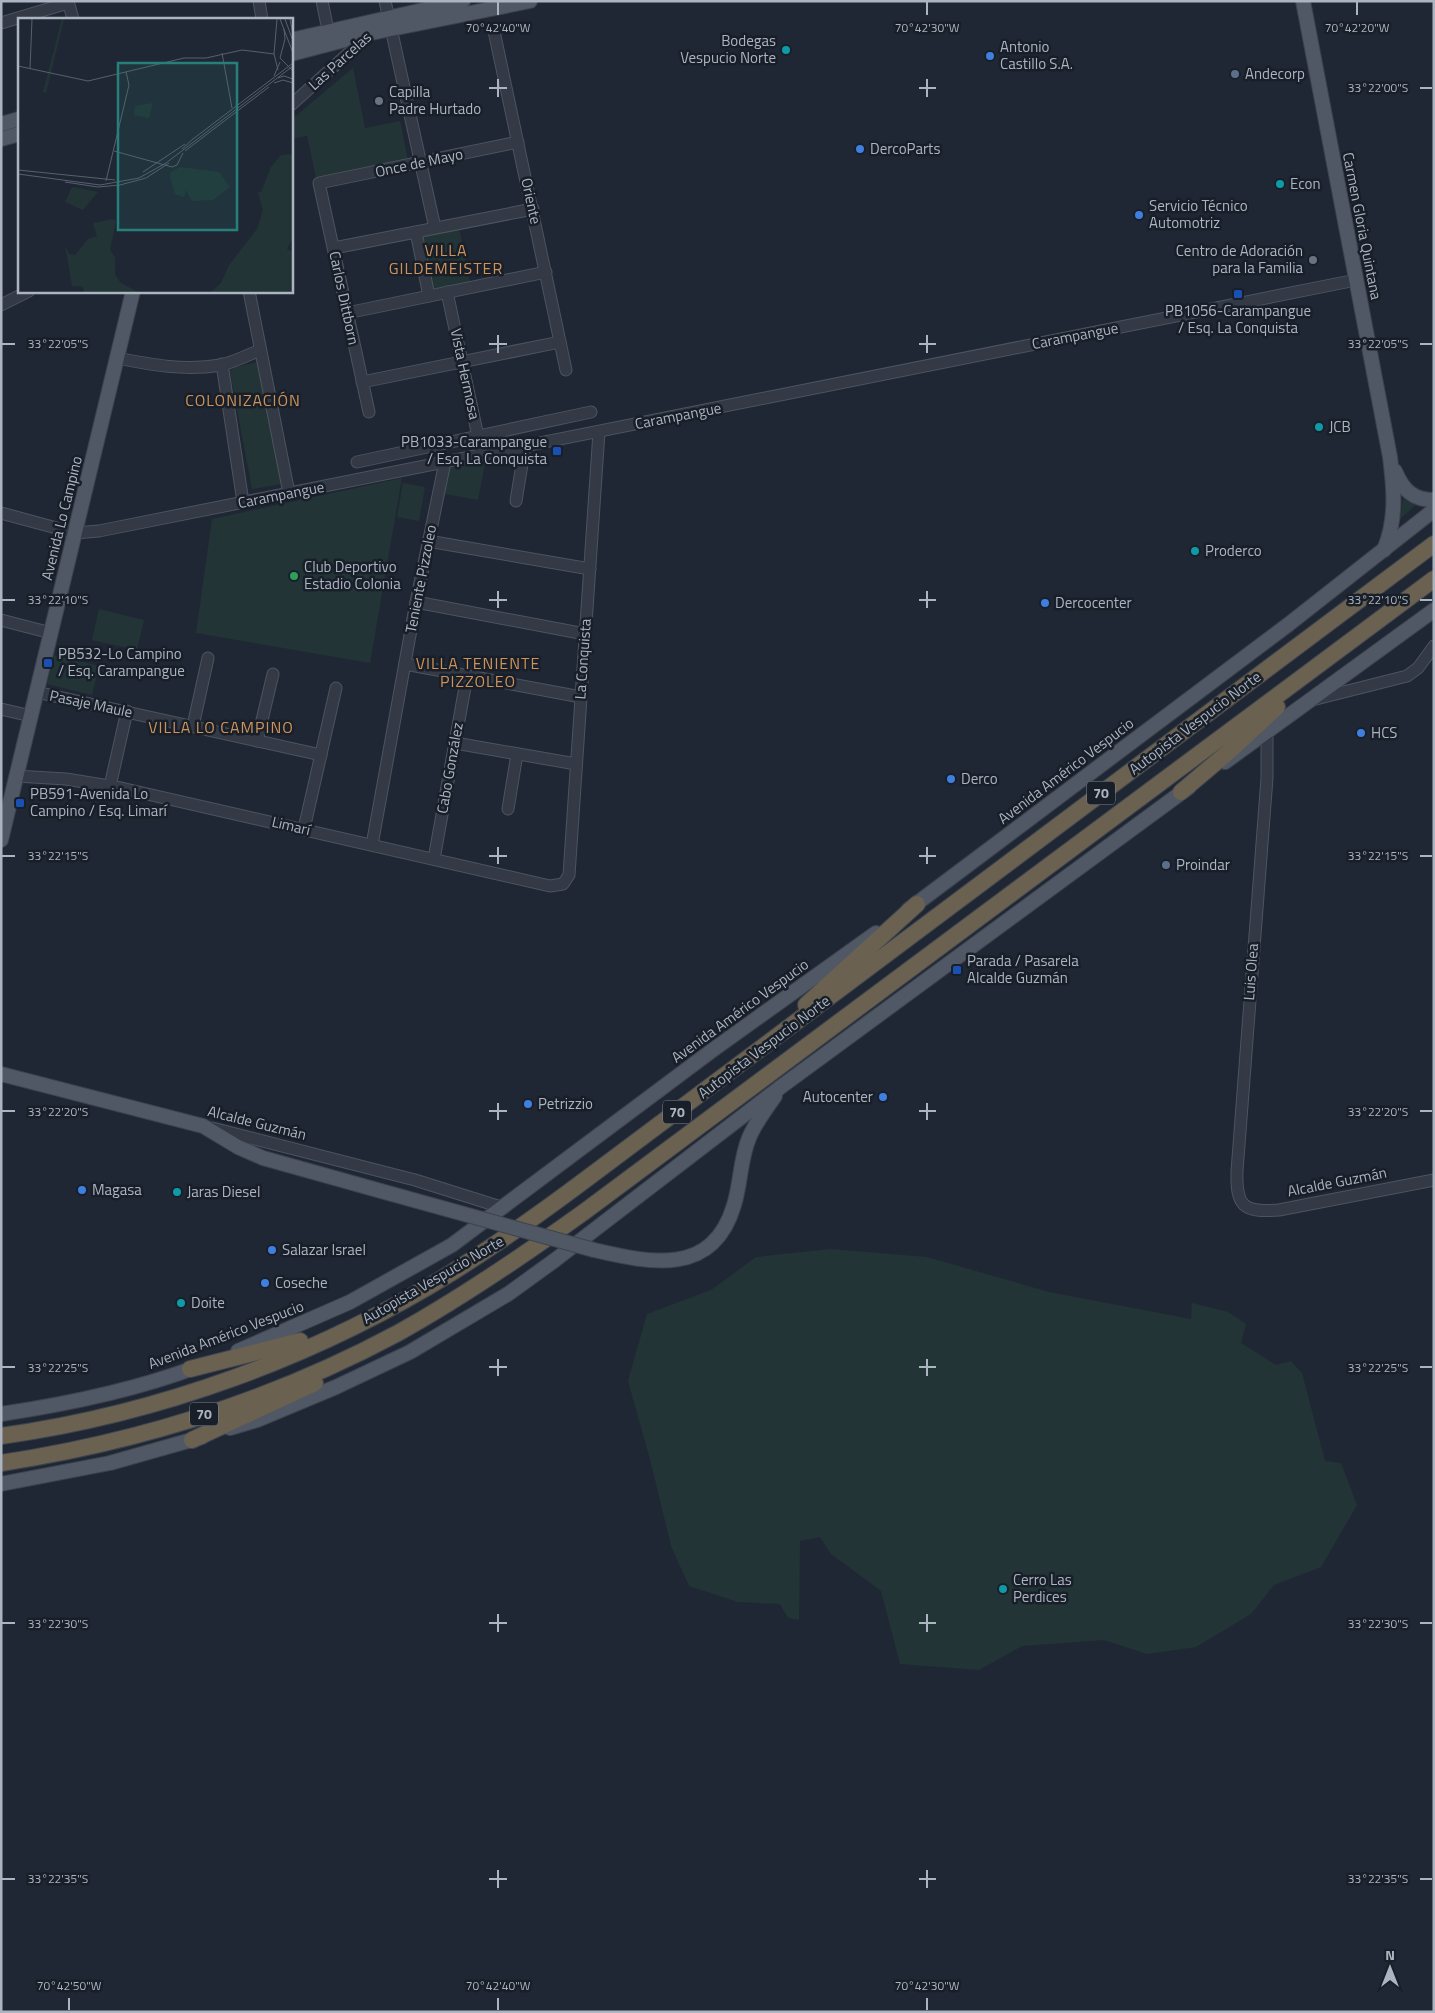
<svg xmlns="http://www.w3.org/2000/svg" width="1435" height="2013" font-family="'Titillium Web',sans-serif">
<rect width="100%" height="100%" fill="#202734"/>
<!-- green -->
<g fill="#223436">
<path d="M353,68L365,128L400,121L408,160L316,178L307,136L291,139V120Z"/>
<path d="M459,228L470,282L434,289L423,235Z"/>
<path d="M257,362L282,484L252,489L230,372L232,368Z"/>
<path d="M485,463L478,500L445,494L450,468Z"/>
<path d="M402,478L370,663L196,633L212,519Z"/>
<path d="M403,483L425,487L419,521L397,517Z"/>
<path d="M1403,499L1416,505L1400,519Z"/>
<path d="M99,609L144,620L137,650L92,640Z"/>
<path d="M54,655L99,666L92,695L47,684Z"/>
<path d="M831,1249L927,1257L1049,1292L1191,1319L1192,1303L1228,1312L1246,1324L1241,1343L1276,1365L1291,1361L1302,1373L1325,1461L1341,1463L1357,1505L1321,1567L1274,1585L1251,1614L1196,1647L1147,1654L1104,1640L1022,1646L979,1670L900,1664L881,1591L831,1554L820,1537L800,1541L799,1620L788,1618L780,1604L738,1602L689,1586L671,1546L651,1463L628,1381L647,1314L711,1290L756,1257Z"/>
</g>
<g fill="none" stroke-linecap="round" stroke-linejoin="round">
<!-- minor casing -->
<g stroke="#4d5460" stroke-width="13">
<g id="minor">
<path d="M68,1L73,19"/>
<path d="M259,1L262,19"/>
<path d="M322,1L328,30"/>
<path d="M385,1L435,228"/>
<path d="M1,23L68,3"/>
<path d="M494,31L566,370"/>
<path d="M291,105L371,33"/>
<path d="M416,232L429,296"/>
<path d="M334,248L533,209"/>
<path d="M249,291L289,493"/>
<path d="M447,292L482,455"/>
<path d="M1,305L29,291"/>
<path d="M347,313L546,272"/>
<path d="M117,358C152,365 185,371 221,365C234,362 248,355 260,350"/>
<path d="M222,364L243,502"/>
<path d="M362,382L560,342"/>
<path d="M369,412L319,183L518,142"/>
<path d="M357,462L591,412"/>
<path d="M516,501L525,446"/>
<path d="M1,513L75,533L99,531L1356,280"/>
<path d="M428,541L590,569"/>
<path d="M416,602L585,634"/>
<path d="M1,620L51,633"/>
<path d="M405,664L581,697"/>
<path d="M36,692L321,755"/>
<path d="M1316,699L1407,676L1418,668L1434,646"/>
<path d="M1,709L31,716"/>
<path d="M193,726L208,658"/>
<path d="M1267,733V778L1237,1171C1236,1206 1243,1213 1279,1210L1434,1180"/>
<path d="M257,741L273,674"/>
<path d="M455,743L576,764"/>
<path d="M16,776L66,779L121,788L550,886L563,884L569,875L599,432"/>
<path d="M110,786L127,711"/>
<path d="M508,809L517,754"/>
<path d="M304,829L336,688"/>
<path d="M372,845L416,602L445,462"/>
<path d="M434,859L467,676"/>
<path d="M212,1128L415,1180L504,1208"/>
</g>
</g>
<!-- major casing -->
<g stroke="#3c434e" stroke-width="16">
<g id="major">
<path d="M1303,1L1390,457C1394,489 1397,519 1384,550"/>
<path d="M291,40L463,1"/>
<path d="M291,54L371,33L530,1"/>
<path d="M1,124L19,119"/>
<path d="M1,139L19,134"/>
<path d="M1395,471C1403,490 1413,500 1434,500"/>
<path d="M1225,762L1434,610"/>
<path d="M1,840L133,291"/>
<path d="M908,910L1289,624L1434,510"/>
<path d="M1,1074L203,1126L238,1147L263,1158L381,1191"/>
<path d="M594,1250C650,1263 713,1277 734,1205C741,1183 740,1159 749,1138C755,1123 766,1109 775,1096"/>
<path d="M238,1351L350,1302L452,1245L714,1049L876,933"/>
<path d="M1,1414C68,1404 136,1390 199,1366"/>
<path d="M230,1428L257,1420L336,1387L410,1352L508,1294L555,1260L782,1086L1189,787"/>
<path d="M1,1484L110,1463L202,1437"/>
</g>
</g>
<!-- highway casing -->
<g stroke="#3d444f" stroke-width="18">
<g id="highway">
<path d="M1181,792L1233,748L1277,707"/>
<path d="M806,1005L917,904"/>
<path d="M190,1369L300,1341"/>
<path d="M1,1436C159,1414 315,1357 451,1273C497,1244 541,1213 585,1180L1434,544"/>
<path d="M192,1440L315,1383"/>
<path d="M1,1463C139,1442 275,1399 398,1333C463,1297 524,1255 584,1212L1434,579"/>
</g>
</g>
<!-- minor -->
<use href="#minor" stroke="#333945" stroke-width="11"/>
<!-- major -->
<use href="#major" stroke="#505865" stroke-width="14"/>
<!-- highway -->
<use href="#highway" stroke="#6b6150" stroke-width="16"/>
<!-- major-bridge casing -->
<g stroke="#3c434e" stroke-width="16" stroke-linecap="butt">
<path id="major-bridge" d="M381,1191L594,1250"/>
</g>
<!-- major-bridge -->
<use href="#major-bridge" stroke="#505865" stroke-width="14"/>
</g>
<!-- ticks -->
<path fill="none" stroke="#acb4c2" stroke-width="2" d="M498,2V15M927,2V15M1357,2V15M498,79V97M927,79V97M489,88H507M919,88H936M1420,88H1432M498,335V353M927,335V353M2,344H15M489,344H507M919,344H936M1420,344H1432M498,591V608M927,591V608M2,600H15M489,600H507M919,600H936M1420,600H1432M498,847V864M927,847V864M2,856H15M489,856H507M919,856H936M1420,856H1432M498,1103V1120M927,1103V1120M2,1111H15M489,1111H507M919,1111H936M1420,1111H1432M498,1359V1376M927,1359V1376M2,1367H15M489,1367H507M919,1367H936M1420,1367H1432M498,1614V1632M927,1614V1632M2,1623H15M489,1623H507M919,1623H936M1420,1623H1432M498,1870V1888M927,1870V1888M2,1879H15M489,1879H507M919,1879H936M1420,1879H1432M69,1998V2010M498,1998V2010M927,1998V2010"/>
<!-- markers -->
<g fill="#0f9aa8" stroke="#181f29" stroke-width="2">
<circle cx="786" cy="50" r="5"/>
<circle cx="1280" cy="184" r="5"/>
<circle cx="1319" cy="427" r="5"/>
<circle cx="1195" cy="551" r="5"/>
<circle cx="177" cy="1192" r="5"/>
<circle cx="181" cy="1303" r="5"/>
<circle cx="1003" cy="1589" r="5"/>
</g>
<g fill="#3f7fe0" stroke="#181f29" stroke-width="2">
<circle cx="990" cy="56" r="5"/>
<circle cx="860" cy="149" r="5"/>
<circle cx="1139" cy="215" r="5"/>
<circle cx="1045" cy="603" r="5"/>
<circle cx="1361" cy="733" r="5"/>
<circle cx="951" cy="779" r="5"/>
<circle cx="883" cy="1097" r="5"/>
<circle cx="528" cy="1104" r="5"/>
<circle cx="82" cy="1190" r="5"/>
<circle cx="272" cy="1250" r="5"/>
<circle cx="265" cy="1283" r="5"/>
</g>
<g fill="#5c6f8a" stroke="#181f29" stroke-width="2">
<circle cx="1235" cy="74" r="5"/>
<circle cx="1166" cy="865" r="5"/>
</g>
<g fill="#6b7280" stroke="#181f29" stroke-width="2">
<circle cx="379" cy="101" r="5"/>
<circle cx="1313" cy="260" r="5"/>
</g>
<g fill="#1a4fb4" stroke="#181f29" stroke-width="2">
<rect x="1233" y="289" width="10" height="10" rx="2.5"/>
<rect x="552" y="446" width="10" height="10" rx="2.5"/>
<rect x="43" y="658" width="10" height="10" rx="2.5"/>
<rect x="15" y="798" width="10" height="10" rx="2.5"/>
<rect x="952" y="965" width="10" height="10" rx="2.5"/>
</g>
<circle fill="#2e9e5b" stroke="#181f29" stroke-width="2" cx="294" cy="576" r="5"/>
<g text-anchor="middle" stroke-width="5" stroke-linejoin="round" paint-order="stroke">
<!-- shield labels -->
<g fill="#181f29" stroke="#808794" stroke-width="1">
<rect x="1087" y="781.5" width="28" height="23" rx="4"/>
<rect x="663" y="1100.5" width="28" height="23" rx="4"/>
<rect x="190" y="1402.5" width="28" height="23" rx="4"/>
</g>
<g font-size="14" font-weight="bold" fill="#acb4c2">
<text x="1101" y="798">70</text>
<text x="677" y="1117">70</text>
<text x="204" y="1419">70</text>
</g>
<!-- poi labels -->
<g font-size="15" fill="#acb4c2" stroke="#181f29" text-anchor="start">
<text x="776" y="46" text-anchor="end">Bodegas<tspan x="776" dy="17">Vespucio Norte</tspan></text>
<text x="1000" y="52">Antonio<tspan x="1000" dy="17">Castillo S.A.</tspan></text>
<text x="1245" y="79">Andecorp</text>
<text x="389" y="97">Capilla<tspan x="389" dy="17">Padre Hurtado</tspan></text>
<text x="870" y="154">DercoParts</text>
<text x="1290" y="189">Econ</text>
<text x="1149" y="211">Servicio Técnico<tspan x="1149" dy="17">Automotriz</tspan></text>
<text x="1303" y="256" text-anchor="end">Centro de Adoración<tspan x="1303" dy="17">para la Familia</tspan></text>
<text x="1238" y="316" text-anchor="middle">PB1056-Carampangue<tspan x="1238" dy="17">/ Esq. La Conquista</tspan></text>
<text x="1329" y="432">JCB</text>
<text x="547" y="447" text-anchor="end">PB1033-Carampangue<tspan x="547" dy="17">/ Esq. La Conquista</tspan></text>
<text x="1205" y="556">Proderco</text>
<text x="304" y="572">Club Deportivo<tspan x="304" dy="17">Estadio Colonia</tspan></text>
<text x="1055" y="608">Dercocenter</text>
<text x="58" y="659">PB532-Lo Campino<tspan x="58" dy="17">/ Esq. Carampangue</tspan></text>
<text x="1371" y="738">HCS</text>
<text x="961" y="784">Derco</text>
<text x="30" y="799">PB591-Avenida Lo<tspan x="30" dy="17">Campino / Esq. Limarí</tspan></text>
<text x="1176" y="870">Proindar</text>
<text x="967" y="966">Parada / Pasarela<tspan x="967" dy="17">Alcalde Guzmán</tspan></text>
<text x="873" y="1102" text-anchor="end">Autocenter</text>
<text x="538" y="1109">Petrizzio</text>
<text x="92" y="1195">Magasa</text>
<text x="187" y="1197">Jaras Diesel</text>
<text x="282" y="1255">Salazar Israel</text>
<text x="275" y="1288">Coseche</text>
<text x="191" y="1308">Doite</text>
<text x="1013" y="1585">Cerro Las<tspan x="1013" dy="17">Perdices</tspan></text>
</g>
<!-- street labels -->
<g font-size="15" fill="#acb4c2" stroke="#181f29">
<text transform="translate(340 61) rotate(-42)" y="5">Las Parcelas</text>
<text transform="translate(419 163) rotate(-12)" y="5">Once de Mayo</text>
<text transform="translate(531 201) rotate(78)" y="5">Oriente</text>
<text transform="translate(1362 226) rotate(79)" y="5">Carmen Gloria Quintana</text>
<text transform="translate(344 298) rotate(78)" y="5">Carlos Dittborn</text>
<text transform="translate(1075 336) rotate(-11)" y="5">Carampangue</text>
<text transform="translate(465 374) rotate(78)" y="5">Vista Hermosa</text>
<text transform="translate(678 416) rotate(-11)" y="5">Carampangue</text>
<text transform="translate(281 495) rotate(-11)" y="5">Carampangue</text>
<text transform="translate(62 518) rotate(-76)" y="5">Avenida Lo Campino</text>
<text transform="translate(421 579) rotate(-79)" y="5">Teniente Pizzoleo</text>
<text transform="translate(583 659) rotate(-86)" y="5">La Conquista</text>
<text transform="translate(91 704) rotate(12)" y="5">Pasaje Maule</text>
<text transform="translate(1195 723) rotate(-37)" y="5">Autopista Vespucio Norte</text>
<text transform="translate(450 768) rotate(-80)" y="5">Cabo González</text>
<text transform="translate(1066 771) rotate(-37)" y="5">Avenida Américo Vespucio</text>
<text transform="translate(291 826) rotate(13)" y="5">Limarí</text>
<text transform="translate(1251 972) rotate(-86)" y="5">Luis Olea</text>
<text transform="translate(740 1011) rotate(-36)" y="5">Avenida Américo Vespucio</text>
<text transform="translate(764 1047) rotate(-37)" y="5">Autopista Vespucio Norte</text>
<text transform="translate(257 1123) rotate(14)" y="5">Alcalde Guzmán</text>
<text transform="translate(1337 1182) rotate(-11)" y="5">Alcalde Guzmán</text>
<text transform="translate(433 1280) rotate(-30)" y="5">Autopista Vespucio Norte</text>
<text transform="translate(226 1335) rotate(-21)" y="5">Avenida Américo Vespucio</text>
</g>
<!-- neighbourhood labels -->
<g font-size="16" letter-spacing="1" fill="#ce935c" stroke="#181f29">
<text x="446" y="256">VILLA<tspan x="446" dy="18">GILDEMEISTER</tspan></text>
<text x="243" y="406">COLONIZACIÓN</text>
<text x="478" y="669">VILLA TENIENTE<tspan x="478" dy="18">PIZZOLEO</tspan></text>
<text x="221" y="733">VILLA LO CAMPINO</text>
</g>
</g>
<!-- overview -->
<g transform="translate(18 18)">
<rect width="275" height="275" fill="#202734"/>
<path d="M44,1H46L28,75L25,74ZM135,85L131,100L116,97L117,88ZM275,136V219L269,231L275,234V274H193L203,265L211,247L239,211L245,192L240,174H243L253,149L263,137ZM162,149L201,154L212,169L195,182L174,183L168,172L166,179L157,176L152,159L153,154ZM54,169L80,174L65,192L47,184ZM95,201L98,203L92,232L97,239V257L103,265L120,274H66L65,269L54,268L47,227L51,236L57,237L70,221L79,218L75,205Z" fill="#223436"/>
<path fill="none" stroke="#585f6d" stroke-width="1" d="M259,1L256,36L260,52M262,1L275,35M267,1L275,23M272,1L275,17M266,11L267,21L262,40L275,53M204,35L214,90M0,48L70,63L166,40H188L224,32L256,36M12,51L14,1M256,58L262,44M260,60L266,58L275,61M256,65L265,62L275,65M175,121L275,45M164,131L176,120M96,133L154,149L159,147L165,135M167,133L251,69M0,152L97,162M125,154L167,126M0,156L82,167L121,160L148,145L275,48M88,163L111,67L108,54M47,164L80,169L102,167L128,160L151,145"/>
<path fill="#277f7b" fill-opacity="0.15" stroke="#277f7b" stroke-width="2.5" d="M100,45H219V212H100Z"/>
<rect width="275" height="275" fill="none" stroke="#acb4c2" stroke-width="2.5"/>
</g>
<g font-size="12" text-anchor="middle" fill="#acb4c2" stroke="#181f29" stroke-width="5" stroke-linejoin="round" paint-order="stroke">
<text x="498" y="32">70°42'40"W</text>
<text x="927" y="32">70°42'30"W</text>
<text x="1357" y="32">70°42'20"W</text>
<text x="1378" y="92">33°22'00"S</text>
<text x="58" y="348">33°22'05"S</text>
<text x="1378" y="348">33°22'05"S</text>
<text x="58" y="604">33°22'10"S</text>
<text x="1378" y="604">33°22'10"S</text>
<text x="58" y="860">33°22'15"S</text>
<text x="1378" y="860">33°22'15"S</text>
<text x="58" y="1116">33°22'20"S</text>
<text x="1378" y="1116">33°22'20"S</text>
<text x="58" y="1372">33°22'25"S</text>
<text x="1378" y="1372">33°22'25"S</text>
<text x="58" y="1628">33°22'30"S</text>
<text x="1378" y="1628">33°22'30"S</text>
<text x="58" y="1883">33°22'35"S</text>
<text x="1378" y="1883">33°22'35"S</text>
<text x="69" y="1990">70°42'50"W</text>
<text x="498" y="1990">70°42'40"W</text>
<text x="927" y="1990">70°42'30"W</text>
</g>
<!-- border -->
<rect width="1435" height="2013" fill="none" stroke="#acb4c2" stroke-width="5"/>
<!-- north arrow -->
<g transform="translate(1390 1968)" stroke="#181f29" stroke-width="4" paint-order="stroke">
<path d="M0-4L9 19L0 12L-9 19Z" fill="#acb4c2"/>
<text y="-8" font-size="14" font-weight="bold" text-anchor="middle" fill="#acb4c2">N</text>
</g>
</svg>
